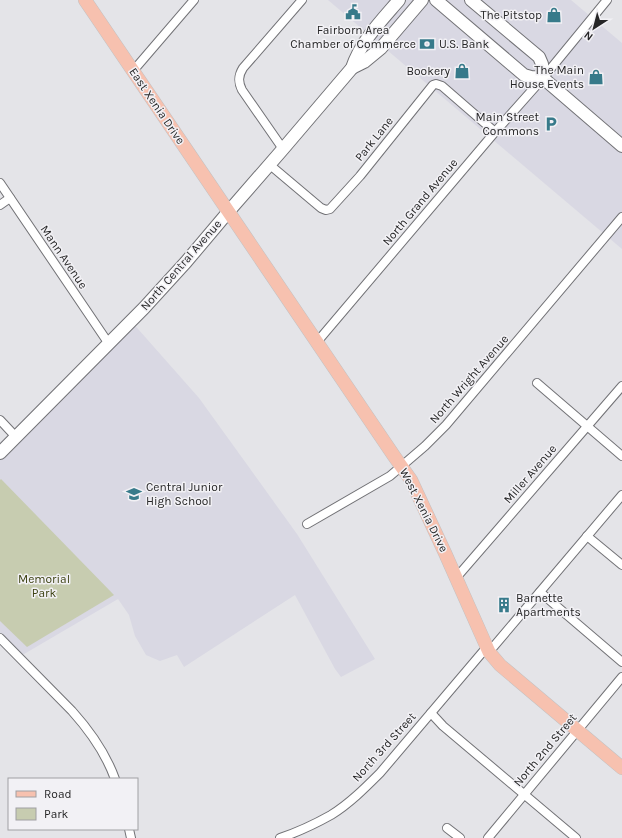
<svg xmlns="http://www.w3.org/2000/svg" width="622" height="838" font-family="Karla,sans-serif">
<rect width="100%" height="100%" fill="#e4e4e8"/>
<!-- built -->
<g fill="#d9d8e3">
<path d="M328,0H571L622,43V249Z"/>
<path d="M131,321L199,398L297,534L375,659L341,677L335,669L295,595L184,667L177,655L160,661L146,655L135,636L129,615L118,599L19,657L0,638V453Z"/>
</g>
<!-- green -->
<path fill="#c7ccb0" d="M1,479L114,595L27,647L0,621V480Z"/>
<g fill="none" stroke-linecap="round" stroke-linejoin="round">
<!-- street casing -->
<g stroke="#727276" stroke-width="10">
<g id="street">
<path d="M133,71L194,0"/>
<path d="M283,149L242,90C238,82 238,76 243,68L302,0"/>
<path d="M270,165L321,208L326,210L330,209L360,176L433,85L436,84L442,86L495,132"/>
<path d="M0,183L109,344"/>
<path d="M0,205L10,198"/>
<path d="M317,342L495,132L543,78L607,0"/>
<path d="M537,383L622,456"/>
<path d="M0,420L16,437"/>
<path d="M307,524L390,476L425,446L446,425L622,217"/>
<path d="M587,536L622,565"/>
<path d="M456,578L622,386"/>
<path d="M540,592L622,662"/>
<path d="M0,638L72,711C90,731 106,754 115,779"/>
<path d="M489,652L622,495"/>
<path d="M431,713L443,726L576,838"/>
<path d="M447,828L460,838"/>
<path d="M129,829L131,838"/>
<path d="M280,838C298,832 315,824 331,815C349,804 365,788 380,773L486,648"/>
<path d="M488,838L622,677"/>
</g>
</g>
<!-- secondary casing -->
<g stroke="#727276" stroke-width="14">
<g id="secondary">
<path d="M436,0L524,75L531,77L543,78L622,146"/>
<path d="M471,0L539,57L542,64L543,78"/>
<path d="M352,68L364,62L381,48L422,0"/>
<path d="M0,453L144,308L186,262L229,211L283,149L352,68C361,41 381,21 399,0"/>
</g>
</g>
<!-- primary casing -->
<g stroke="#c2c2c3" stroke-width="14">
<path id="primary" d="M85,0L394,456L411,480L445,553L489,652L500,665L622,768"/>
</g>
<!-- street -->
<use href="#street" stroke="#fff" stroke-width="8"/>
<!-- secondary -->
<use href="#secondary" stroke="#fff" stroke-width="12"/>
<!-- primary -->
<use href="#primary" stroke="#f7c1af" stroke-width="13"/>
</g>
<!-- icons -->
<defs>
<g id="civic-bare" transform="scale(1.2)"><path d="M-.6-6.5H3V-4.5H.6V-3L4-1V1h2V6H-6V1h2V-1L-.6-3ZM-1.2 2.5V6h2.4V2.5Z" fill="#377a8a" stroke="#f2f1f5" stroke-width="2.5" paint-order="stroke"/></g>
<g id="shop-bare" transform="scale(1.2)"><path d="M-5-2.5h2.3a2.7 3.5 0 0 1 5.4 0H5L5.5 6h-11ZM-1.5-2.5h3a1.5 2.3 0 0 0-3 0Z" fill="#377a8a" stroke="#f2f1f5" stroke-width="2.5" paint-order="stroke"/></g>
<g id="bank-bare" transform="scale(1.2)"><path d="M-6-4H6V4H-6ZM0-2.3a2.3 2.3 0 1 0 0 4.6a2.3 2.3 0 1 0 0-4.6Z" fill="#377a8a" stroke="#f2f1f5" stroke-width="2.5" paint-order="stroke"/></g>
<g id="parking-bare" transform="scale(1.2)"><path d="M-3.5-5.5H1a3.5 3.5 0 0 1 0 7H-1V5.5H-3.5ZM-1-3.4V-.6H.8a1.4 1.4 0 0 0 0-2.8Z" fill="#377a8a" stroke="#f2f1f5" stroke-width="2.5" paint-order="stroke"/></g>
<g id="school-bare" transform="scale(1.2)"><path d="M0-5L7-2L0 1L-7-2ZM-4 1L0 2.5L4 1V4Q0 6-4 4Z" fill="#377a8a" stroke="#f2f1f5" stroke-width="2.5" paint-order="stroke"/></g>
<g id="building-bare" transform="scale(1.2)"><path d="M-4-6H4V6H1V3H-1V6H-4ZM-2.5-4.3h1.7v1.8h-1.7ZM.8-4.3h1.7v1.8H.8ZM-2.5-1h1.7V.8h-1.7ZM.8-1h1.7V.8H.8Z" fill="#377a8a" stroke="#f2f1f5" stroke-width="2.5" paint-order="stroke"/></g>
</defs>
<g fill-rule="evenodd">
<use href="#civic-bare" x="353" y="12"/>
<use href="#shop-bare" x="554" y="15"/>
<use href="#bank-bare" x="427" y="44"/>
<use href="#shop-bare" x="462" y="71"/>
<use href="#shop-bare" x="596" y="77"/>
<use href="#parking-bare" x="551" y="124"/>
<use href="#school-bare" x="134" y="494"/>
<use href="#building-bare" x="504" y="605"/>
</g>
<g text-anchor="middle" stroke-width="3" stroke-linejoin="round" paint-order="stroke">
<!-- poi labels -->
<g font-size="12" fill="#262627" stroke="#f2f1f5" text-anchor="end">
<text x="542" y="19">The Pitstop</text>
<text x="353" y="34" text-anchor="middle">Fairborn Area<tspan x="353" dy="14">Chamber of Commerce</tspan></text>
<text x="439" y="48" text-anchor="start">U.S. Bank</text>
<text x="584" y="74">The Main<tspan x="584" dy="14">House Events</tspan></text>
<text x="450" y="75">Bookery</text>
<text x="539" y="121">Main Street<tspan x="539" dy="14">Commons</tspan></text>
<text x="146" y="491" text-anchor="start">Central Junior<tspan x="146" dy="14">High School</tspan></text>
<text x="516" y="602" text-anchor="start">Barnette<tspan x="516" dy="14">Apartments</tspan></text>
</g>
<!-- street labels -->
<g font-size="12" fill="#262627" stroke="#f2f1f5">
<text transform="translate(157 106) rotate(56)" y="4">East Xenia Drive</text>
<text transform="translate(374 139) rotate(-51)" y="4">Park Lane</text>
<text transform="translate(420 202) rotate(-50)" y="4">North Grand Avenue</text>
<text transform="translate(64 257) rotate(56)" y="4">Mann Avenue</text>
<text transform="translate(181 265) rotate(-49)" y="4">North Central Avenue</text>
<text transform="translate(469 379) rotate(-49)" y="4">North Wright Avenue</text>
<text transform="translate(530 474) rotate(-49)" y="4">Miller Avenue</text>
<text transform="translate(424 510) rotate(63)" y="4">West Xenia Drive</text>
<text transform="translate(384 747) rotate(-48)" y="4">North 3rd Street</text>
<text transform="translate(545 750) rotate(-50)" y="4">North 2nd Street</text>
</g>
<!-- park labels -->
<g font-size="12" fill="#3c4111" stroke="#f2f1f5">
<text x="44" y="583">Memorial<tspan x="44" dy="14">Park</tspan></text>
</g>
</g>
<!-- legend -->
<rect x="8" y="778" width="130" height="52" fill="#f2f1f5" stroke="#a0a0a3"/>
<rect x="16" y="791" width="20" height="6" fill="#f7c1af" stroke="#a0a0a3"/>
<text x="44" y="798" font-size="12" fill="#262627">Road</text>
<rect x="16" y="808" width="20" height="12" fill="#c7ccb0" stroke="#a0a0a3"/>
<text x="44" y="818" font-size="12" fill="#262627">Park</text>
<!-- north arrow -->
<g transform="translate(594 28) rotate(216)" stroke="#f2f1f5" stroke-width="3" paint-order="stroke">
<path d="M0-3L7 15L0 10L-7 15Z" fill="#262627"/>
<text y="-6" font-size="11" font-weight="bold" text-anchor="middle" fill="#262627">N</text>
</g>
</svg>
